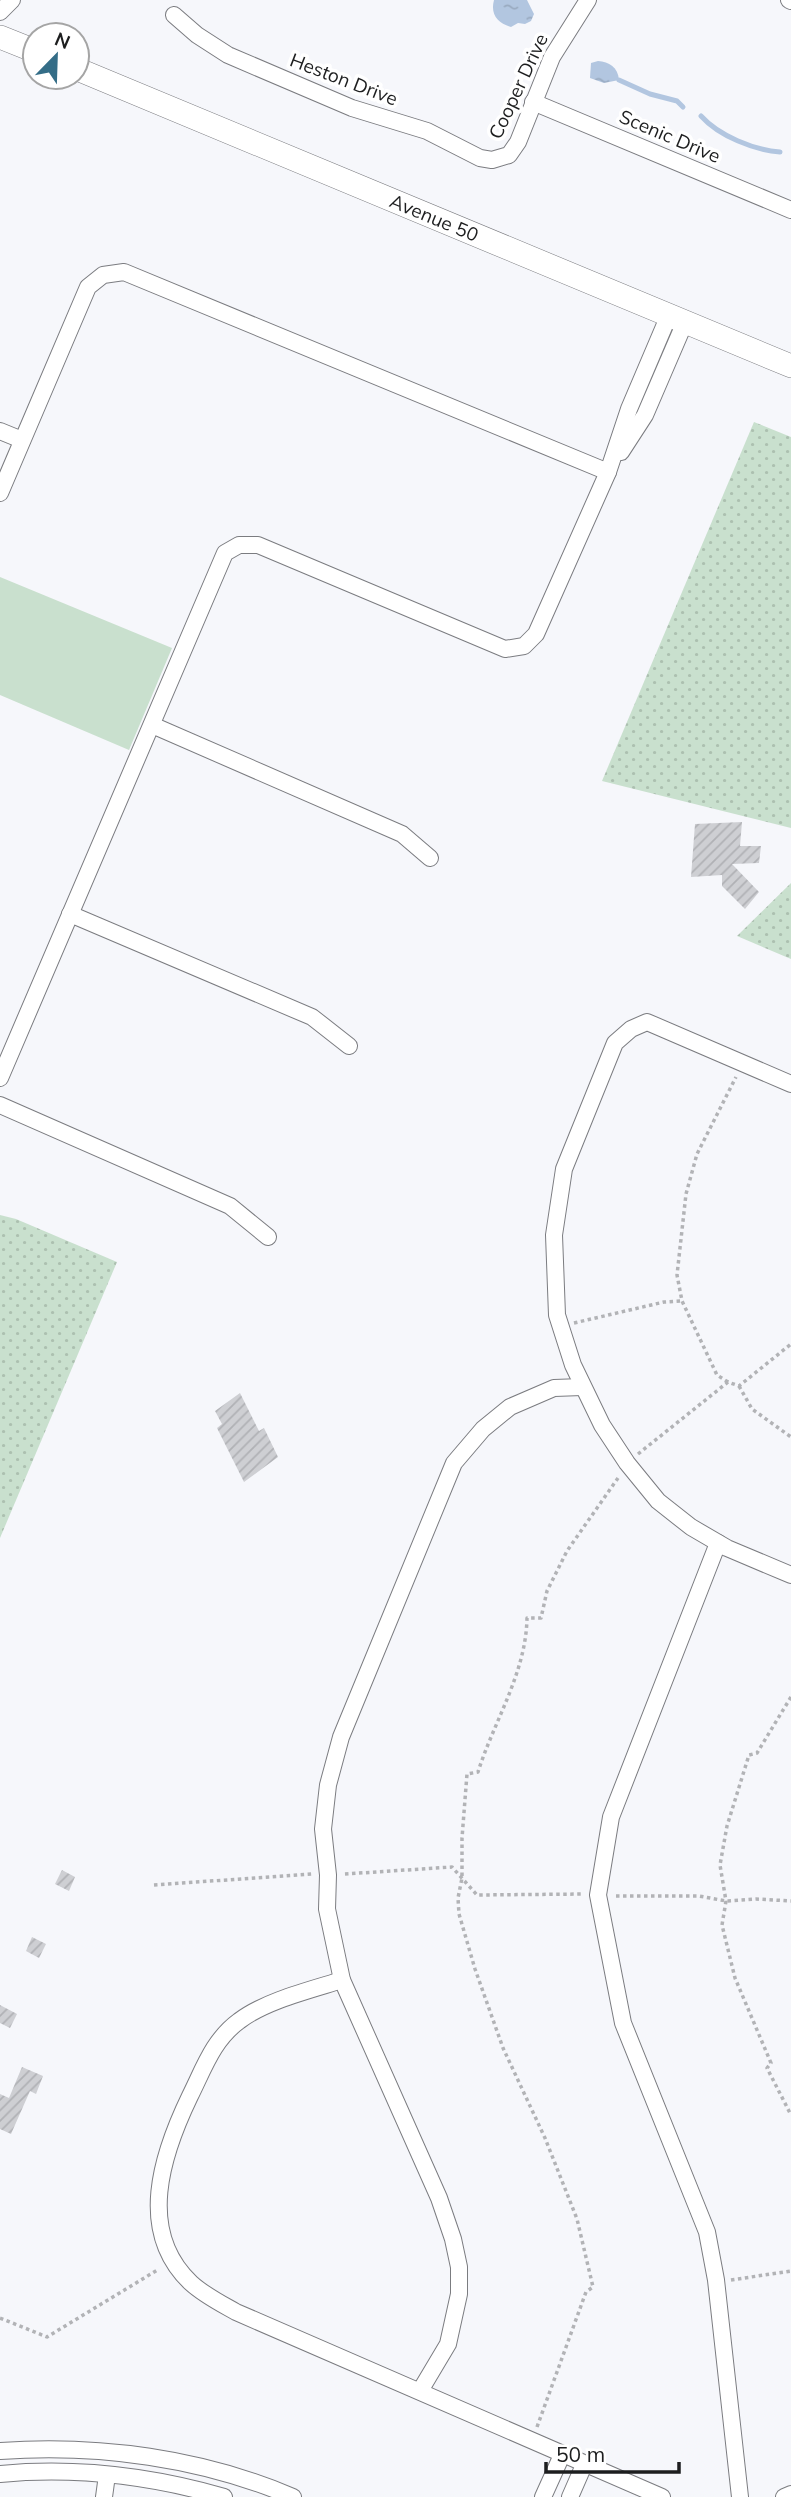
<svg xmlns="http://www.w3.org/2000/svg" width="791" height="2497" font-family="Mulish,sans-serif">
<defs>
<pattern id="grass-dots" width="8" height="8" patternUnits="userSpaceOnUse" patternTransform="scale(1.75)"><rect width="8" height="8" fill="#c9e0ce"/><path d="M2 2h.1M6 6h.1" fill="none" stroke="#acc0b0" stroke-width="1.8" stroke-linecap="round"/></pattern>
<pattern id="water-ripples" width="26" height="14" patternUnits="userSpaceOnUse" patternTransform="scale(1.75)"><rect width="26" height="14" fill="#b2c6e0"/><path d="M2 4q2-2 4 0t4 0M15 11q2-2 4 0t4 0" fill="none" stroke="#99aac0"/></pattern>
<pattern id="building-hatch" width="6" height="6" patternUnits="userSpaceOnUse" patternTransform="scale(1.75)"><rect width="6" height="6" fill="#cecfd3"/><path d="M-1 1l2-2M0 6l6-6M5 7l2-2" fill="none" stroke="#b0b1b5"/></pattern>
</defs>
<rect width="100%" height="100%" fill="#f6f7fb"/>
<!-- grass -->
<g fill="url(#grass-dots)">
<path d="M754,422L791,437V828L602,781Z"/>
<path d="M791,883V959L737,936Z"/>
<path d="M0,1215L16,1219L117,1262L0,1538Z"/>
</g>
<!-- green -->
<path fill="#c9e0ce" d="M0,577L172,648L129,750L0,695Z"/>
<!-- water -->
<g fill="url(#water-ripples)">
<path d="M494,0H527L534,14L531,21L525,24L518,23L511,27C498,23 490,15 494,0Z"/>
<path d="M598,61C609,62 618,67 619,80L604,83L590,78L591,63Z"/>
</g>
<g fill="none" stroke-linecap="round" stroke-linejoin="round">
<!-- stream -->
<g stroke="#b2c6e0" stroke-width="5">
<path d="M619,80L650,94L677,101L683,107"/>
<path d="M701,116C719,136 754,150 780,152"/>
</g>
</g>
<!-- building -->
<g fill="url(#building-hatch)">
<path d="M742,822L740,846H761L759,863L732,864L759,892L745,909L722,886V875L691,877L695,824Z"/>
<path d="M240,1393L259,1431L264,1428L278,1457L244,1482L217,1428L222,1424L215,1411Z"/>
<path d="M62,1870L75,1877L69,1891L55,1884Z"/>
<path d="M32,1937L46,1944L39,1958L26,1951Z"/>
<path d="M0,2005L17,2014L10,2028L0,2023Z"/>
<path d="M22,2067L43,2076L36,2094L30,2091L11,2134L0,2129V2094L9,2098Z"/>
</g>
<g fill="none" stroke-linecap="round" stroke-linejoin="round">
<!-- street casing -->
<g stroke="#7b7c80" stroke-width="18">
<g id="street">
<path d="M789,0L791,1"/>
<path d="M0,12L12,0"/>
<path d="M174,15L197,35L228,55L352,108L427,131L480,158L492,160L509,155L518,142L552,57L588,0"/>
<path d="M533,102L791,210"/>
<path d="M0,431L22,440"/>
<path d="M621,452L645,415L685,322"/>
<path d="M0,493L88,287L103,275L124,272L608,472"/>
<path d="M152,725L402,834L430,858"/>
<path d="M70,914L312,1017L349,1046"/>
<path d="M0,1078L225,553L239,545H258L505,649L524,646L536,634L608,472L629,409L669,315"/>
<path d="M791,1084L647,1022L631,1029L615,1043L564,1169L554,1235L557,1315L573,1365L602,1425L627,1463L658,1501L691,1527L727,1548L791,1575"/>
<path d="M0,1105L230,1206L268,1237"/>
<path d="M718,1543L611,1817L598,1895L623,2023L707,2232L716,2280L740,2497"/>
<path d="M342,1980C310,1990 265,2001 239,2021C213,2040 204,2068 190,2096C162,2154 136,2231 191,2283C204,2295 220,2303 236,2312L662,2497"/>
<path d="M420,2391L448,2344L459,2294V2267L453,2239L439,2198L342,1980L327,1909L328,1875L323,1829L328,1785L341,1737L454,1463L483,1429L510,1407L554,1388L582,1387"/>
<path d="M0,2451C98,2444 202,2458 293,2497"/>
<path d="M0,2474C75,2467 151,2476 224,2497"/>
<path d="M104,2497L107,2475"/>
<path d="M543,2497L562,2455"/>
<path d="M570,2497L584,2465"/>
<path d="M784,2497L791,2494"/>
</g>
</g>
<!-- secondary casing -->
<g stroke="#7b7c80" stroke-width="24">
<g id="secondary">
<path d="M0,37L35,51"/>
<path id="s1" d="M77,69L791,366"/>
</g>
</g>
<!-- path -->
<g stroke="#b2b3b6" stroke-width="3.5" stroke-dasharray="3.5 3.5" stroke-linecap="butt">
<path d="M574,1323L664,1302L682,1301"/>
<path d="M728,1382L717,1375L682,1301L677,1275L686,1194L697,1154L736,1077"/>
<path d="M739,1386L752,1409L791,1437"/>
<path d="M638,1454L728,1382L739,1386L791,1344"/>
<path d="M791,1697L757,1753L749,1755L727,1826L720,1865L726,1901L722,1925L735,1978L771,2063L767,2068L791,2115"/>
<path d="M345,1874L452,1867L477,1895L584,1894"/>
<path d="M154,1885L312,1874"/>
<path d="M616,1896H699L726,1901L756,1899L791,1901"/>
<path d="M731,2280L791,2271"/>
<path d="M0,2318L47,2337L159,2269"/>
<path d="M537,2427L586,2292L593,2287L577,2219L545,2138L503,2048L475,1969L459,1914L458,1898L462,1878V1838L467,1774L478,1772C494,1721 526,1673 527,1618H541L547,1591L567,1551L618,1478"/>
</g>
<!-- street -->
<use href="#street" stroke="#fff" stroke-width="16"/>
<!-- secondary -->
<use href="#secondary" stroke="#fff" stroke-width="23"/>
</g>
<g text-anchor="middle" stroke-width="7" stroke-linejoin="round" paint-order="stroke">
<!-- street labels -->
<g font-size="19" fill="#1d1e1f" stroke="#fff">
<text transform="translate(344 79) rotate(21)" y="7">Heston Drive</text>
<text transform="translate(518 86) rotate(-65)" y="7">Cooper Drive</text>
<text transform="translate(670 136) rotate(23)" y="7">Scenic Drive</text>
<text dy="7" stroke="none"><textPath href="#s1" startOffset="387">Avenue 50</textPath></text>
</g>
</g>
<!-- north arrow -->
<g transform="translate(56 56) rotate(23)"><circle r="33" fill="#ffffff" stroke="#a5a5a5" stroke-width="2"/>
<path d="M0-5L12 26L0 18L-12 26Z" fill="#346d87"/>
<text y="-10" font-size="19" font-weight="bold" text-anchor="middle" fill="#1d1e1f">N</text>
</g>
<!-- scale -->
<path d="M546 2462v10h133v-10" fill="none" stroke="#1d1e1f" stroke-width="3.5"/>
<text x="556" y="2462" font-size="21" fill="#1d1e1f" stroke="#ffffff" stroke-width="5" paint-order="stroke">50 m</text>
</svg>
